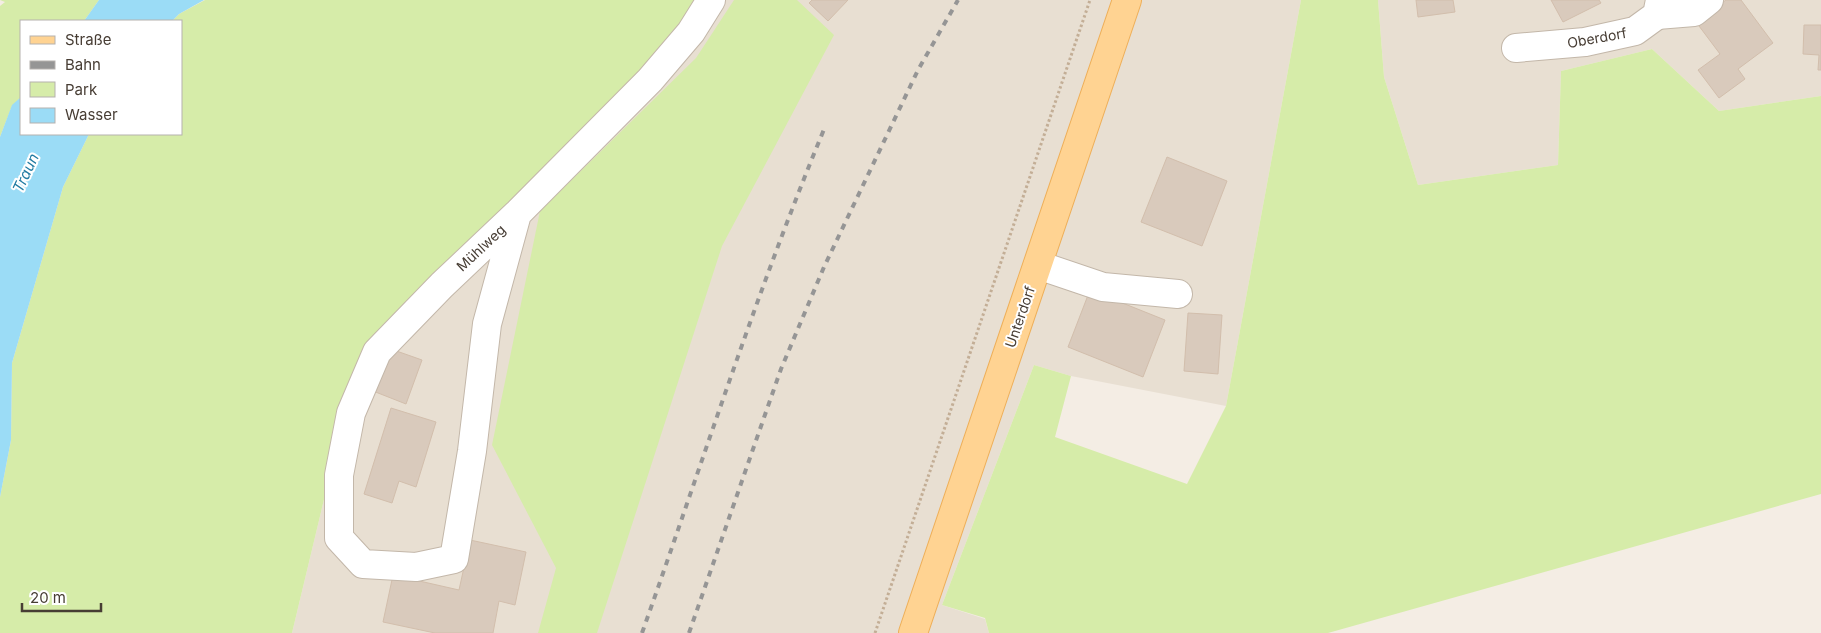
<svg xmlns="http://www.w3.org/2000/svg" width="1821" height="633" font-family="Inter,sans-serif">
<rect width="100%" height="100%" fill="#f4ede4"/>
<!-- residential -->
<g fill="#e8dfd2">
<path d="M702,0H1301L1226,406L1071,376L1034,365L942,605L985,619L989,633H292L356,366L674,47Z"/>
<path d="M1378,0H1821V96L1719,111L1652,49L1561,71L1558,165L1418,185L1384,77Z"/>
</g>
<!-- green -->
<g fill="#d6eca9">
<path d="M0,0H99L84,21H21V97L12,106L0,137V6L5,2Z"/>
<path d="M205,0H702L674,47L356,366L292,633H0V497L11,440L12,363L63,187L89,134H181V21H172L179,14Z"/>
<path d="M734,0H797L834,35L722,246L597,633H538L556,568L492,445L540,211L696,58Z"/>
<path d="M1301,0H1378L1384,77L1418,185L1558,165L1561,71L1652,49L1719,111L1821,96V494L1328,633H989L985,618L942,605L1034,365L1071,376L1055,437L1187,484L1226,406Z"/>
</g>
<!-- water -->
<g fill="#9bdcf6">
<path d="M99,0H204L179,14L172,21H84Z"/>
<path d="M21,97V134H89L63,187L12,363L11,440L0,497V137L12,105Z"/>
</g>
<!-- building -->
<g fill="#d9cabc" stroke="#d2beac">
<path d="M812,0H848L828,21L809,3Z"/>
<path d="M1416,0H1453L1455,12L1418,17Z"/>
<path d="M1551,0H1599L1601,3L1563,22Z"/>
<path d="M1726,0H1741L1773,43L1738,69L1745,79L1719,98L1698,70L1720,54L1696,22Z"/>
<path d="M1804,25H1821V70H1818L1819,55L1803,54Z"/>
<path d="M1167,157L1227,181L1202,246L1141,222Z"/>
<path d="M1090,290L1165,320L1143,377L1068,347Z"/>
<path d="M1188,313L1222,315L1218,374L1184,371Z"/>
<path d="M388,348L422,360L406,404L373,391Z"/>
<path d="M391,408L436,422L416,487L399,481L392,503L364,494Z"/>
<path d="M470,540L526,552L515,605L499,601L493,633H435L383,622L393,575L459,590Z"/>
</g>
<g fill="none" stroke-linecap="round" stroke-linejoin="round">
<!-- minor casing -->
<g stroke="#c3b7a9" stroke-width="30">
<g id="minor">
<path d="M1657,15L1694,12L1709,0"/>
<path d="M1516,48L1585,42L1635,31L1657,15L1660,0"/>
<path d="M517,214L487,324L472,451L454,559L416,567L363,564L339,538V475L351,413L377,352L442,285L517,214L650,80L691,32L711,0"/>
<path d="M1038,265L1103,287L1178,294"/>
</g>
</g>
<!-- major casing -->
<g stroke="#eeaf59" stroke-width="30">
<path id="major" d="M913,633L1127,0"/>
</g>
<!-- path -->
<path stroke="#c3ae96" stroke-width="3" stroke-dasharray="2.5 2.5" stroke-linecap="butt" d="M875,633L1090,0"/>
<!-- minor -->
<use href="#minor" stroke="#fff" stroke-width="28"/>
<!-- major -->
<use href="#major" stroke="#ffd392" stroke-width="28"/>
<!-- rail -->
<g stroke="#959595" stroke-width="4" stroke-dasharray="6 6" stroke-linecap="butt">
<path d="M642,633C702,464 756,293 825,127"/>
<path d="M689,633L767,409L781,369L824,267L918,70L958,0"/>
</g>
</g>
<g text-anchor="middle" stroke-width="4" stroke-linejoin="round" paint-order="stroke">
<!-- street labels -->
<g font-size="14" fill="#473d34" stroke="#fff">
<text transform="translate(1597 38) rotate(-10)" y="5">Oberdorf</text>
<text transform="translate(481 248) rotate(-43)" y="5">Mühlweg</text>
<text transform="translate(1020 317) rotate(-71)" y="5">Unterdorf</text>
</g>
<!-- water labels -->
<g font-size="15" font-style="italic" fill="#217ba2" stroke="#fff">
<text transform="translate(26 173) rotate(-65)" y="5">Traun</text>
</g>
</g>
<!-- legend -->
<rect x="20" y="20" width="162" height="115" fill="#ffffff" stroke="#b5b1ae"/>
<rect x="30" y="36" width="25" height="8" fill="#ffd392" stroke="#b5b1ae"/>
<text x="65" y="45" font-size="15" fill="#473d34">Straße</text>
<rect x="30" y="61" width="25" height="8" fill="#959595" stroke="#b5b1ae"/>
<text x="65" y="70" font-size="15" fill="#473d34">Bahn</text>
<rect x="30" y="82" width="25" height="15" fill="#d6eca9" stroke="#b5b1ae"/>
<text x="65" y="95" font-size="15" fill="#473d34">Park</text>
<rect x="30" y="108" width="25" height="15" fill="#9bdcf6" stroke="#b5b1ae"/>
<text x="65" y="120" font-size="15" fill="#473d34">Wasser</text>
<!-- scale -->
<path d="M22 603v8h79v-8" fill="none" stroke="#473d34" stroke-width="2.5"/>
<text x="30" y="603" font-size="15" fill="#473d34" stroke="#ffffff" stroke-width="4" paint-order="stroke">20 m</text>
</svg>
